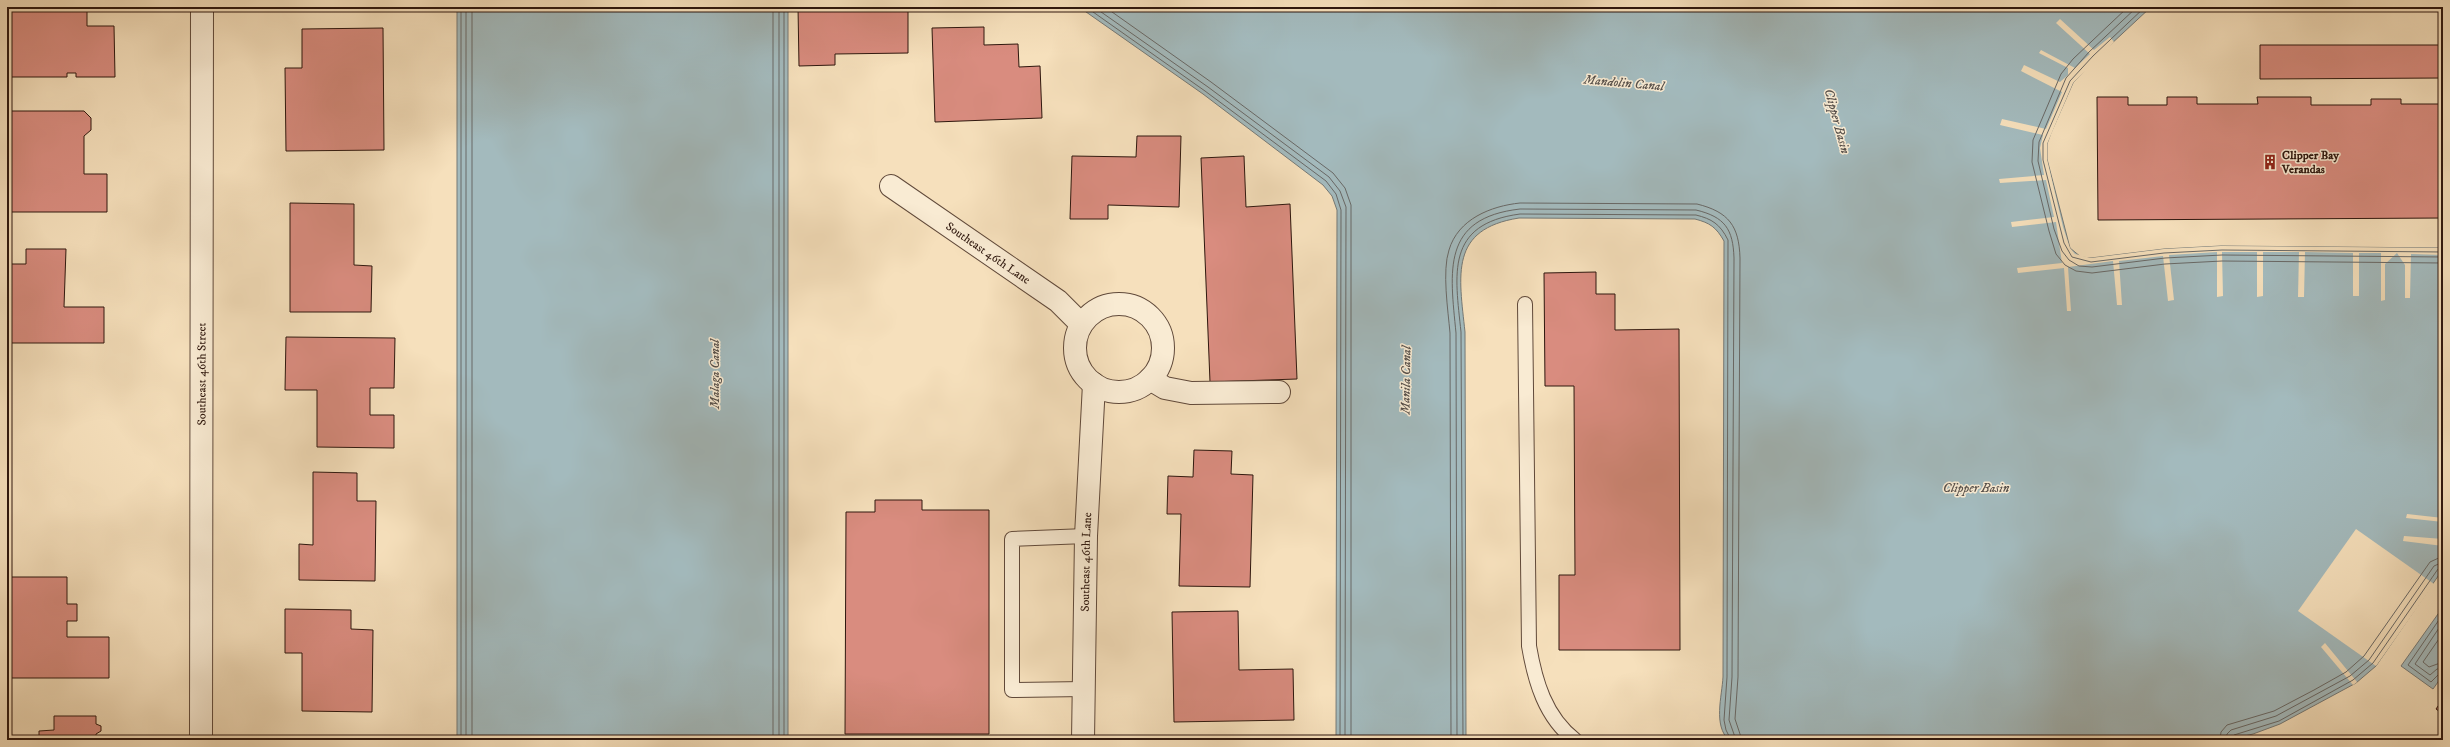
<svg xmlns="http://www.w3.org/2000/svg" width="2450" height="747" font-family="'IM FELL DW Pica',serif">
<rect width="100%" height="100%" fill="#f6e0bc"/>
<filter id="stains"><feTurbulence type="fractalNoise" baseFrequency=".005" numOctaves="4"/><feColorMatrix values="0 0 0 0 .2 0 0 0 0 .09 0 0 0 0 .02 0 0 0 .5 -.17"/></filter>
<radialGradient id="worn" r=".72"><stop offset=".6" stop-color="#630" stop-opacity="0"/><stop offset="1" stop-color="#630" stop-opacity=".3"/></radialGradient>
<!-- water -->
<g fill="#a3babd" stroke="#747977">
<rect x="457" y="7" width="331" height="733"/>
<path d="M1079,7H2151L2095,59L2073,83L2051,133L2047,144V159L2070,248L2081,257L2091,258L2164,249L2221,246L2443,248V569L2376,666L2356,683L2280,724L2253,734L2227,740H1729C1713,726 1722,696 1723,677L1724,241C1716,227 1710,223 1695,219L1519,218C1449,229 1459,275 1465,332L1466,740H1336L1337,210L1332,196L1323,185L1203,94Z"/>
<path d="M2443,607V675L2433,689L2401,666Z"/>
</g>
<!-- pier -->
<g fill="#f6e0bc">
<path d="M2060,19L2094,50L2110,37L2114,42L2073,83L2047,144V159L2063,227L2070,248L2075,254L2091,258L2164,249L2221,246L2443,248V255L2411,254L2410,298H2405V265L2397,253L2385,264V300L2381,301V253H2359V296H2353V253L2305,252L2304,297H2298L2299,252H2263V296L2257,297V252H2222L2223,296L2217,297V252L2169,255L2174,300L2168,301L2163,256L2119,261L2122,305H2117L2113,261L2068,267L2071,311H2067L2064,268L2018,273L2017,268L2062,263L2056,222L2012,227L2011,222L2054,217L2046,180L2000,183L1999,179L2044,175L2040,148L2043,135L2000,125L2002,119L2046,129L2062,92L2021,71L2024,65L2060,82L2068,75V68L2039,53L2041,50L2075,68L2090,54L2056,23Z"/>
<path d="M2407,514L2443,518V522L2406,518Z"/>
<path d="M2356,529L2434,584L2376,666L2298,611Z"/>
<path d="M2404,536L2443,539V546L2403,541Z"/>
<path d="M2325,643L2357,682L2356,683L2353,685L2321,647Z"/>
</g>
<g fill="none" stroke-linecap="round" stroke-linejoin="round">
<!-- shore -->
<g stroke="#686866" stroke-width="1">
<path d="M1086,7L1205,91L1326,181L1336,194L1341,210L1340,740"/>
<path d="M1094,7L1208,87L1329,177L1340,191L1346,207L1345,740"/>
<path d="M1105,7L1211,82L1333,173L1345,188L1351,205V740"/>
<path d="M2128,7L2073,59L2061,74L2033,140L2032,162L2049,231L2056,254L2065,265L2076,271L2092,273L2165,264L2222,261L2443,263"/>
<path d="M2137,7L2089,52L2066,78L2039,142L2038,161L2054,229L2062,251L2069,260L2079,266L2092,267L2165,258L2222,255L2443,257"/>
<path d="M2145,7L2093,56L2070,81L2043,143V160L2064,243L2072,257L2091,262L2164,253L2222,250L2443,252"/>
<path d="M2443,614L2408,665L2431,682L2439,674L2443,673"/>
<path d="M2443,622L2415,664L2430,675L2437,669L2443,668"/>
<path d="M2443,633L2423,662L2429,667L2443,662"/>
<path d="M461,740V7"/>
<path d="M466,740V7"/>
<path d="M472,740V7"/>
<path d="M773,740V7"/>
<path d="M779,740V7"/>
<path d="M784,740V7"/>
<path d="M1451,740L1450,333C1448,310 1442,271 1449,250C1458,219 1491,206 1520,203L1697,204C1729,212 1739,226 1740,258L1738,677L1735,719L1742,740"/>
<path d="M1457,740L1456,333C1450,271 1441,218 1520,209L1696,210C1725,217 1733,229 1734,258L1732,677L1729,720L1736,740"/>
<path d="M1463,740L1461,332C1455,274 1445,224 1520,214L1696,215C1712,219 1720,224 1728,240L1727,677L1724,720L1726,730L1731,740"/>
<path d="M2220,740L2221,732L2227,725L2274,711L2314,690L2346,672L2364,656L2430,562L2443,556"/>
<path d="M2226,740L2227,734L2231,730L2276,716L2350,676L2369,660L2434,566L2443,562"/>
<path d="M2231,740L2234,735L2279,721L2353,680L2373,663L2438,569L2443,567"/>
</g>
</g>
<!-- building -->
<g fill="#d98c7f" stroke="#2e170e">
<path d="M7,7H87V26H114L115,77H76V73H67V77H7Z"/>
<path d="M798,7H908V53L835,54V65L799,66Z"/>
<path d="M984,27V45L1018,44L1019,67L1040,66L1042,118L935,122L932,28Z"/>
<path d="M383,28L384,150L286,151L285,68H302V29Z"/>
<path d="M2260,45H2443V78L2260,79Z"/>
<path d="M2441,96H2443V218L2098,220L2097,97H2128V105H2167V97H2197V104H2258L2257,97H2311V105H2371V99H2401V104H2441Z"/>
<path d="M7,111H84L91,118V130L84,136V174H107V212H7Z"/>
<path d="M1137,136H1181L1179,207L1108,205V219H1070L1072,156L1136,157Z"/>
<path d="M1244,156L1246,207L1290,204L1297,379L1210,382L1201,158Z"/>
<path d="M290,203L354,204V265L372,266L371,312H290Z"/>
<path d="M26,249H66L64,307H104V343H7V264H26Z"/>
<path d="M1596,272V294H1615V330L1679,329L1680,650H1559V575H1575L1574,386H1545L1544,273Z"/>
<path d="M286,337L395,338L394,388H370V415H394V448L317,447V390H285Z"/>
<path d="M1194,450L1232,451L1231,474L1253,475L1250,587L1179,586L1181,514H1167L1168,476L1193,477Z"/>
<path d="M313,472L357,473V501H376L375,581L299,580V544L313,545Z"/>
<path d="M875,500H922V510H989V734H845L846,512H875Z"/>
<path d="M7,577H67V604H77V621H67V637H109V678H7Z"/>
<path d="M285,609L351,610V629L373,630L372,712L302,711V653H285Z"/>
<path d="M1238,611L1239,670L1293,669L1294,720L1174,722L1172,612Z"/>
<path d="M2443,699V714L2436,709Z"/>
<path d="M54,716H96V724L101,726V731L96,734V740H39V731L54,730Z"/>
</g>
<g fill="none" stroke-linecap="round" stroke-linejoin="round">
<!-- lane casing -->
<g stroke="#60493a" stroke-width="16">
<g id="lane">
<path d="M1525,304L1529,646C1535,681 1545,717 1575,740"/>
<path d="M1084,689L1012,690V539L1086,536"/>
</g>
</g>
<!-- street casing -->
<g stroke="#60493a" stroke-width="24">
<g id="street">
<path id="s1" d="M891,186L1058,301L1081,324"/>
<circle cx="1119" cy="348" r="44"/>
<path d="M1150,379L1165,388L1191,393L1279,392"/>
<path id="s2" d="M201,740L202,7"/>
<path id="s3" d="M1083,740L1086,536L1094,384"/>
</g>
</g>
<!-- lane -->
<use href="#lane" stroke="#f9ebd3" stroke-width="14"/>
<!-- street -->
<use href="#street" stroke="#f9ebd3" stroke-width="22"/>
</g>
<!-- icons -->
<defs>
<g id="building-bare" transform="scale(1.2)"><path d="M-4-6H4V6H1V3H-1V6H-4ZM-2.5-4.3h1.7v1.8h-1.7ZM.8-4.3h1.7v1.8H.8ZM-2.5-1h1.7V.8h-1.7ZM.8-1h1.7V.8H.8Z" fill="#8f2418" stroke="#f9ebd3" stroke-width="2.5" paint-order="stroke"/></g>
</defs>
<g fill-rule="evenodd">
<use href="#building-bare" x="2270" y="162"/>
</g>
<g text-anchor="middle" stroke-width="3" stroke-linejoin="round" paint-order="stroke">
<!-- poi labels -->
<g font-size="12" font-weight="bold" fill="#2e170e" stroke="#f9ebd3" text-anchor="start">
<text x="2282" y="159">Clipper Bay<tspan x="2282" dy="14">Verandas</tspan></text>
</g>
<!-- street labels -->
<g font-size="12" fill="#2e170e" stroke="#f9ebd3">
<text dy="4" stroke="none"><textPath href="#s1" startOffset="118">Southeast 46th Lane</textPath></text>
<text dy="4" stroke="none"><textPath href="#s2" startOffset="366">Southeast 46th Street</textPath></text>
<text dy="4" stroke="none"><textPath href="#s3" startOffset="178">Southeast 46th Lane</textPath></text>
</g>
<!-- water labels -->
<g font-size="13" font-style="italic" fill="#57504b" stroke="#f9ebd3">
<text transform="translate(1624 82) rotate(5)" y="5">Mandolin Canal</text>
<text transform="translate(1838 121) rotate(75)" y="5">Clipper Basin</text>
<text transform="translate(714 374) rotate(-90)" y="5">Malaga Canal</text>
<text transform="translate(1405 380) rotate(-89)" y="5">Manila Canal</text>
<text x="1976" y="492">Clipper Basin</text>
</g>
</g>
<!-- margin -->
<rect width="2450" height="747" fill="none" stroke="#f6e0bc" stroke-width="24"/>
<rect x="8" y="8" width="2434" height="731" fill="none" stroke="#2e170e" stroke-width="2"/>
<rect x="12" y="12" width="2426" height="723" fill="none" stroke="#2e170e"/>
<rect width="100%" height="100%" filter="url(#stains)"/>
<rect width="100%" height="100%" fill="url(#worn)"/>
</svg>
